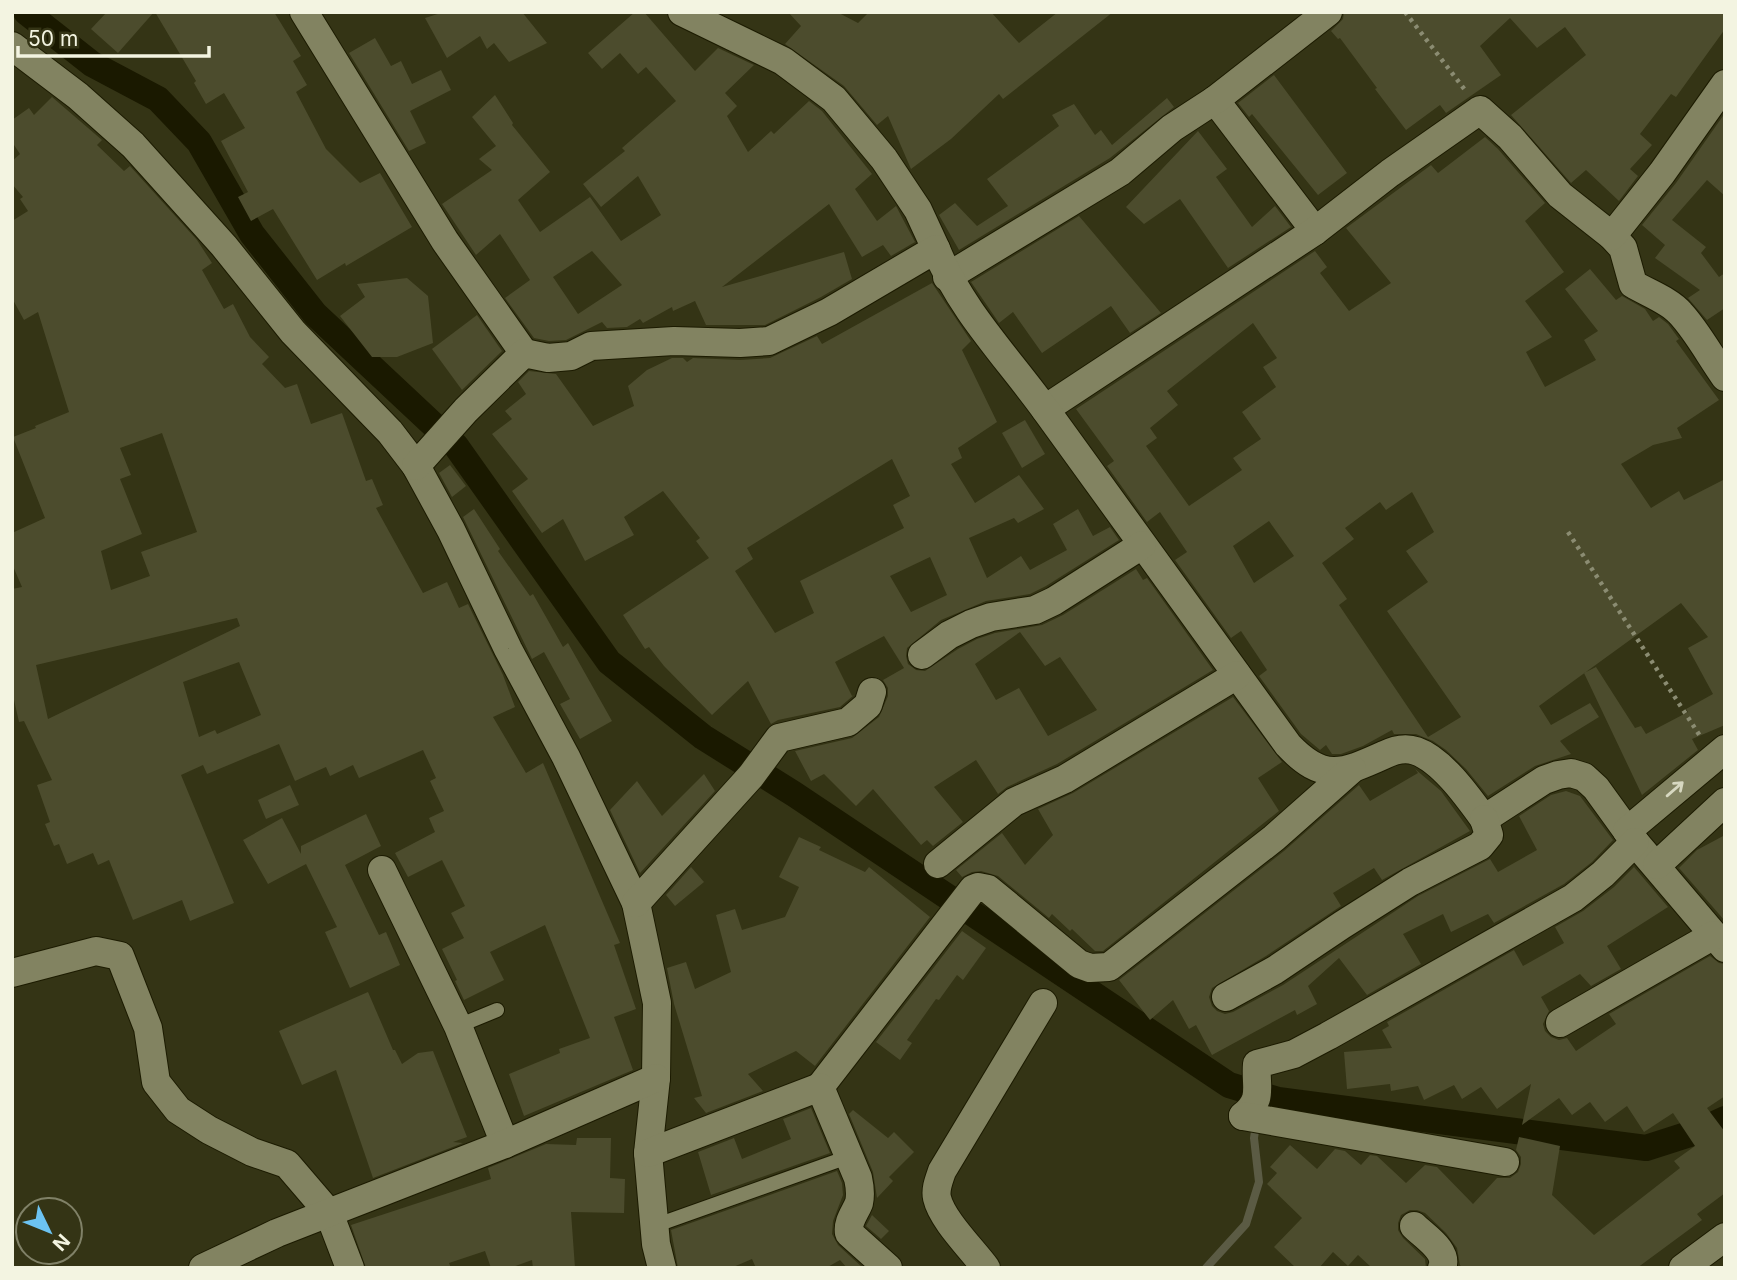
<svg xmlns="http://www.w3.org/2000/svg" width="1737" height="1280" font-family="Inter,sans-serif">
<rect width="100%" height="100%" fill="#343415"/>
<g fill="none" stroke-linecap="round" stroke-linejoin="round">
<!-- stream -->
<path stroke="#5b5b44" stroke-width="8" d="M1206,1268L1246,1224L1259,1182L1254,1138L1256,1124"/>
<!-- canal -->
<path stroke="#1a1900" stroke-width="26" d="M26,12L92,64L158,99L199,142L252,234L315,314L456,446L609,662L703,737L794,794L1229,1085L1278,1100L1646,1148L1699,1131L1725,1119"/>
</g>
<!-- building -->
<g fill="#4c4c2d" fill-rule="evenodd">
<path d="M107,12H154L118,53L91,29Z"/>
<path d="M155,12H274L301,56L293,61L307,85L296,92L326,149L360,183L380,173L412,227L346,266L345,263L317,280L273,209L251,221L238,197L248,192L221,141L245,128L224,93L206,104L194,83L196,81Z"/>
<path d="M444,12H522L547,43L509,62L494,43L487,49L480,36L447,58L425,18Z"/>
<path d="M635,12H644L695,71L718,48L754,65L725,93L737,106L727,116L748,152L771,131L774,134L809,101L822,111L872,174L855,189L877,221L896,206L915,242L891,256L883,245L862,257L829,204L722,287L844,252L852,279L821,297L765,325H706L695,301L673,311L672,307L643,323L640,319L627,327L607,328L602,322L566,340L549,341L534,338L505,298L530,280L500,234L476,255L442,204L492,170L479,159L496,146L472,117L495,95L513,123L512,125L550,172L518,200L540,232L590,197L621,241L661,215L638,176L601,207L583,184L625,151L622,148L676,101L646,67L638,74L620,53L602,69L588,53ZM592,251L622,285L578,314L553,277Z"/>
<path d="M788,12H837L858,23L869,12H991L1019,43L1058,12H1113L1003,99L999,94L951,139L911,169L888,116L877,125L844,86L785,44L801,26Z"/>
<path d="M1344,12H1725V29L1676,97L1671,94L1640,134L1652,145L1630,169L1638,176L1619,201L1586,170L1571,183L1511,115L1586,55L1565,27L1537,48L1510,18L1480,46L1501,75L1446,113L1440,105L1406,130L1375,89L1377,88L1340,38L1338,39L1331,31L1343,19Z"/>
<path d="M375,38L391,66L401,61L412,84L441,70L451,90L410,111L426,143L409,151L349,53Z"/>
<path d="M1274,75L1347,173L1318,195L1252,114L1249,117L1238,103Z"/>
<path d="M52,97L102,140L97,145L124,171L130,166L197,240L212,263L202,270L224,309L233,304L250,337L269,357L262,364L285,388L297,384L311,424L342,413L366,481L372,479L383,505L376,508L423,593L447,582L459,608L468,604L503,675L515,707L493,717L526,773L543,763L620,943L614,945L636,1009L614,1017L633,1070L524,1116L509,1074L560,1053L559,1049L590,1038L545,925L490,952L504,980L464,1000L455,981L457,980L442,949L464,938L451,913L465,906L442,860L408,877L395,853L435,832L429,818L444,811L430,781L436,778L423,750L359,778L353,765L330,776L326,767L295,781L279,744L207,774L203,765L181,775L234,903L190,921L182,900L133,920L109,860L98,865L93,853L67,864L59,844L54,846L45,824L50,822L37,785L52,780L24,721L19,722L12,691V589L22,587L12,564V533L45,518L13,437L36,428L35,426L69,412L38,312L24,320L12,298V221L28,211L20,199L23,197L12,184V161L20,154L12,142V120L29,108L34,115ZM162,433L197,532L141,552L150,576L111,590L101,551L142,534L120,479L131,475L120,448ZM237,618L240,626L48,719L36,665ZM239,662L261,715L217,734L215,730L199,737L183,682Z"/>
<path d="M1167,98L1174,107L1110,158L959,250L939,215L955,203L977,226L1008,206L987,179L1059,126L1052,115L1074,104L1095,135L1101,130L1112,145Z"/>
<path d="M1725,113V196L1707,180L1672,220L1706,247L1701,253L1719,277L1725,273V308L1707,320L1688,298L1700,290L1655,258L1665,245L1642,225L1676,183Z"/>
<path d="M1198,131L1227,169L1216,177L1252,227L1275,206L1291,227L1228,268L1180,199L1144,224L1126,207Z"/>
<path d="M1485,137L1498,149L1545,203L1525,221L1564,272L1525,301L1552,337L1526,352L1545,387L1596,360L1584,340L1598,331L1565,289L1590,269L1616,300L1622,296L1645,309L1653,321L1659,317L1668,324L1679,339L1676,341L1719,400L1677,428L1682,438L1653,445L1621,464L1651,508L1679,491L1684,500L1725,479V725L1692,739L1698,750L1642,795L1584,673L1596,667L1635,728L1641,726L1646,734L1688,712L1686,709L1713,694L1688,648L1708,637L1681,603L1539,706L1551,725L1590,703L1599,717L1560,741L1571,754L1535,766L1488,796L1466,769L1446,750L1433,741L1416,734H1394L1392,730L1363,746L1341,754H1332L1326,745L1320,750L1301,734L1259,676L1267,670L1241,631L1231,638L1175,560L1187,552L1160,512L1147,522L1107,466L1114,461L1076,409L1315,251L1327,267L1320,273L1349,311L1391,283L1346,228L1431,165L1438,173ZM1253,323L1277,358L1263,367L1276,387L1242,412L1261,439L1233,458L1242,470L1189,506L1146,446L1157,438L1150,428L1178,405L1167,391ZM1412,492L1434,532L1406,551L1428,582L1387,611L1461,717L1428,737L1339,605L1347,599L1322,563L1354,539L1345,528L1380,502L1386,510ZM1269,521L1294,556L1254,583L1233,546Z"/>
<path d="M1079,216L1161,313L1130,333L1111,306L1042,353L1013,312L999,323L971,282Z"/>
<path d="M407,278L428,296L433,343L397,357H372L340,316L365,297L357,284Z"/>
<path d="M932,283L971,341L962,350L997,422L958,448L962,458L951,464L975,503L1019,475L1044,509L1018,523L1014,518L969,538L987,578L1021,556L1030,570L1067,550L1053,524L1078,509L1093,536L1110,527L1119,540L1046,586L1030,594L986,601L941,620L907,648L906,656L908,664L916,670L925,671L958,649L977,639L995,633L1042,625L1063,615L1136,569L1143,580L1147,578L1213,670L1057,764L1007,787L998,794L976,760L934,787L963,822L933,846L927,840L921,845L873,789L856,806L824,774L811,781L795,751L852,738L879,717L888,696V688L883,680L904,668L884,636L835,662L852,696L854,695L840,707L778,720L771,724L748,681L712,715L664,666L649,647L645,649L623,615L709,558L696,541L700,538L663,491L624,517L634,535L585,561L563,519L542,533L512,491L528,479L492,434L512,419L505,411L526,394L518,382L529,371L556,374L593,426L634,406L628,386L647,370L672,358H683L687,362L693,358L740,360L770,358L817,336L822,344ZM892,459L910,496L893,505L904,528L800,581L814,613L775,633L735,571L753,559L747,548ZM930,557L947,595L911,612L890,576ZM1020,632L1045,666L1060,657L1097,710L1048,736L1019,688L996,700L975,664Z"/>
<path d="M477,315L502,351L462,390L432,349Z"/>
<path d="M1025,420L1045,454L1022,468L1002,433Z"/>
<path d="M450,465L466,486L452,497L439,473Z"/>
<path d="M474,509L500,549L498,551L530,596L533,594L563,647L568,643L612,721L580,739L560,704L570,699L544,652L532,659L463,517Z"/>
<path d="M1233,697L1282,762L1258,778L1279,811L1103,951H1095L1072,929L1070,931L1052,914L1049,918L998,876L981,871L972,872L962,877L956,870L1002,833L1025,865L1053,835L1038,809L1073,793Z"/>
<path d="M1415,769L1441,791L1470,831L1382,880L1374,868L1333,893L1341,906L1266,956L1212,988L1209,997L1212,1006L1217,1011L1225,1014L1233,1012L1283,985L1418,896L1490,859L1498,872L1537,850L1519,816L1551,795L1566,791L1580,796L1613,840L1592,862L1564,884L1494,923L1488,914L1451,932L1443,914L1403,934L1421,964L1367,995L1339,958L1308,986L1317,1004L1297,1015L1295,1010L1212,1055L1196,1025L1189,1029L1173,1000L1150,1020L1119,980L1284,851L1359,785L1370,801L1418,773Z"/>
<path d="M704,774L715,791L640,873L610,810L637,781L662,816Z"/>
<path d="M290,785L299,805L266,819L258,800Z"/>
<path d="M366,814L381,846L345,865L379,935L386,932L400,965L350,988L325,932L337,927L306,864L268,884L243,840L282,818L301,854V846Z"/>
<path d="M1725,835V921L1679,868L1697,850Z"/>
<path d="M799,837L821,847L819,850L865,872L869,867L930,917L815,1066L796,1051L748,1074L763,1091L706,1113L694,1098L702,1096L674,1004L667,968L686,962L695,989L731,972L716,915L735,909L742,930L785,917L799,887L779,877Z"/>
<path d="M691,867L704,882L675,906L666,895Z"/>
<path d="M1634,867L1668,907L1607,946L1621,969L1591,986L1580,974L1541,997L1549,1011L1543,1024L1545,1031L1551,1037L1559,1040L1567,1038L1576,1051L1616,1024L1609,1014L1710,956L1719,963L1725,964V1096L1707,1108L1725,1132V1193L1697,1214L1702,1220L1637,1268H1462L1460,1265L1457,1248L1446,1233L1425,1213L1417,1210H1410L1401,1215L1398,1223V1230L1403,1238L1425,1259L1426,1268H1372L1358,1255L1348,1266L1333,1252L1319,1268H1296L1274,1247L1302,1218L1267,1184L1277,1173L1270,1167L1290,1145L1317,1169L1335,1149L1345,1151L1361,1165L1370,1155L1377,1156L1406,1183L1425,1165L1437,1167L1473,1204L1497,1178H1510L1518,1172L1521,1164V1157L1516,1150L1519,1137L1560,1146L1552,1195L1594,1235L1680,1168L1674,1161L1695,1146L1673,1113L1644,1132L1627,1106L1605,1122L1590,1102L1572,1115L1559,1098L1522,1125L1531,1084L1497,1109L1481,1087L1462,1099L1454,1085L1424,1100L1418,1086L1391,1091L1390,1084L1347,1089L1344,1052L1392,1048L1382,1030L1389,1026L1387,1022L1514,950L1523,966L1564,943L1555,927L1583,911L1614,887Z"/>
<path d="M962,931L986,948L963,980L957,975L939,1000L936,999L907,1040L912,1043L900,1060L876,1042Z"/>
<path d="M368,992L393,1050H395L402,1064L418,1053L433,1051L467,1137L453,1142L463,1143L373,1178L336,1070L302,1085L279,1031Z"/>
<path d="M811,1108L830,1153L711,1195L698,1152L734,1138L742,1159L791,1139L783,1119Z"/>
<path d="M853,1110L888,1138L894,1132L914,1152L889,1177L893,1181L877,1198L873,1172L849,1114Z"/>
<path d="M577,1138H611L610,1178L625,1179L624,1213L571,1212L575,1268H533L532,1260L510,1268H491L485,1251L449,1263L451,1268H366L351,1225L491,1179L488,1168L546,1144L576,1145Z"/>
<path d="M837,1171L842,1183L843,1195L833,1221L832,1234L838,1245L863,1268H847L840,1260L826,1268H756L752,1259L731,1268H678L671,1230Z"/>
<path d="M872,1215L889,1231L881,1239L866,1226Z"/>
</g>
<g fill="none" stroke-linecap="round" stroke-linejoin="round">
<!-- lane casing -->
<g stroke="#1c1b00" stroke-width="16">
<g id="lane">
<path d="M458,1026L497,1010"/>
<path d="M654,1226L848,1157"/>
</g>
</g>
<!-- street casing -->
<g stroke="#1c1b00" stroke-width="30">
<g id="street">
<path d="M304,12L445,241L524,353"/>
<path d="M682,12L783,61L834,99L884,159L918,210L936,249"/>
<path d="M12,46L78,96L133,145L224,246L293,332L390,432L416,466L451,530L508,649L566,757L636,903L657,1003L656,1078L648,1153L656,1244L662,1268"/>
<path d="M1215,100L1315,231"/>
<path d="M1612,236L1623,248L1633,284C1648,293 1670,301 1680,313C1697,331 1710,356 1725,377"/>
<path d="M947,277L1120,172L1172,128L1215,100L1328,12"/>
<path d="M1045,409L1315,231L1390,173L1480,110L1510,137L1560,195L1612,236L1662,173L1725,84"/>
<path d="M416,466L466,410L524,353L548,358L571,356L591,346L674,341L740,343L769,341L829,312L936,249C961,311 1009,359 1047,412C1128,523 1208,634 1288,745C1323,782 1342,774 1384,755C1394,750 1405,747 1416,751C1442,760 1468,797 1484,819L1544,780L1558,775L1571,773L1584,777L1596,788L1635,842L1725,948"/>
<path d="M922,655L949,635L971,624L991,617L1035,610L1054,601L1142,545"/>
<path d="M1627,831L1725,749"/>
<path d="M938,864L1014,802L1065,779L1237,675"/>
<path d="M1657,865L1725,802"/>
<path d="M382,870L458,1026L505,1144"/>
<path d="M636,903L751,776L779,738L848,722L868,705L872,692"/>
<path d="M12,973L96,951L120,956L148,1028L156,1082L178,1110L209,1130L252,1152L287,1164L329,1213L350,1268"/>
<path d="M1226,997L1275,970L1342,925L1410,882L1480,846L1489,835L1484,819"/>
<path d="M1560,1023L1714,935"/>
<path d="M820,1087L973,889L978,887L988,889L1079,964L1090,968L1109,967L1274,838L1352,769"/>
<path d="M1243,1116C1264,1099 1255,1087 1257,1064L1294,1054L1328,1036L1573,898L1603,874L1635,842"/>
<path d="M1243,1116L1505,1162"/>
<path d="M648,1153L820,1087L858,1178C860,1187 861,1194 859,1203C855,1213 847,1222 849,1233L888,1268"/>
<path d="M1414,1226C1425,1237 1449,1251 1442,1268"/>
<path d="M203,1268L277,1233L505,1144L656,1078"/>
<path d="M986,1268C972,1249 942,1220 937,1198C935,1189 939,1180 942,1171L1043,1003"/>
<path d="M1683,1268L1725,1237"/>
</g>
</g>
<!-- path -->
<g stroke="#8b8c72" stroke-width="4.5" stroke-dasharray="3.5 5" stroke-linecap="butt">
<path d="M1405,12L1465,90"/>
<path d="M1568,532L1700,736"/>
</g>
<!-- lane -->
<use href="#lane" stroke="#828361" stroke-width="14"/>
<!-- street -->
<use href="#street" stroke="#828361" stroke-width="28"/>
</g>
<!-- one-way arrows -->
<defs><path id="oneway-shaft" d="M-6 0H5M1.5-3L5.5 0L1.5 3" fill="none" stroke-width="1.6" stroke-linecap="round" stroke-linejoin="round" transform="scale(1.75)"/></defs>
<use stroke="#d7d8c1" href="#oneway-shaft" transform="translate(1675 789) rotate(-41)"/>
<!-- border -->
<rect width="1737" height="1280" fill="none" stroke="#f3f4e1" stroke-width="28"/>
<!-- north arrow -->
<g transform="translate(49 1231) rotate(133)"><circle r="33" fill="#343415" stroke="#808167" stroke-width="2"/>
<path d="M0-5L12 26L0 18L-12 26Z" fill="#6cc3f2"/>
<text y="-10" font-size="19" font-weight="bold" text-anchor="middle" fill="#f3f4e1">N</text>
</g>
<!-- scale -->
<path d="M18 46v10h191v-10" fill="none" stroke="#f3f4e1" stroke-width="3.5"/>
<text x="28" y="46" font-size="21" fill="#f3f4e1" stroke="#343415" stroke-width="5" paint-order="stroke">50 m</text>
</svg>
